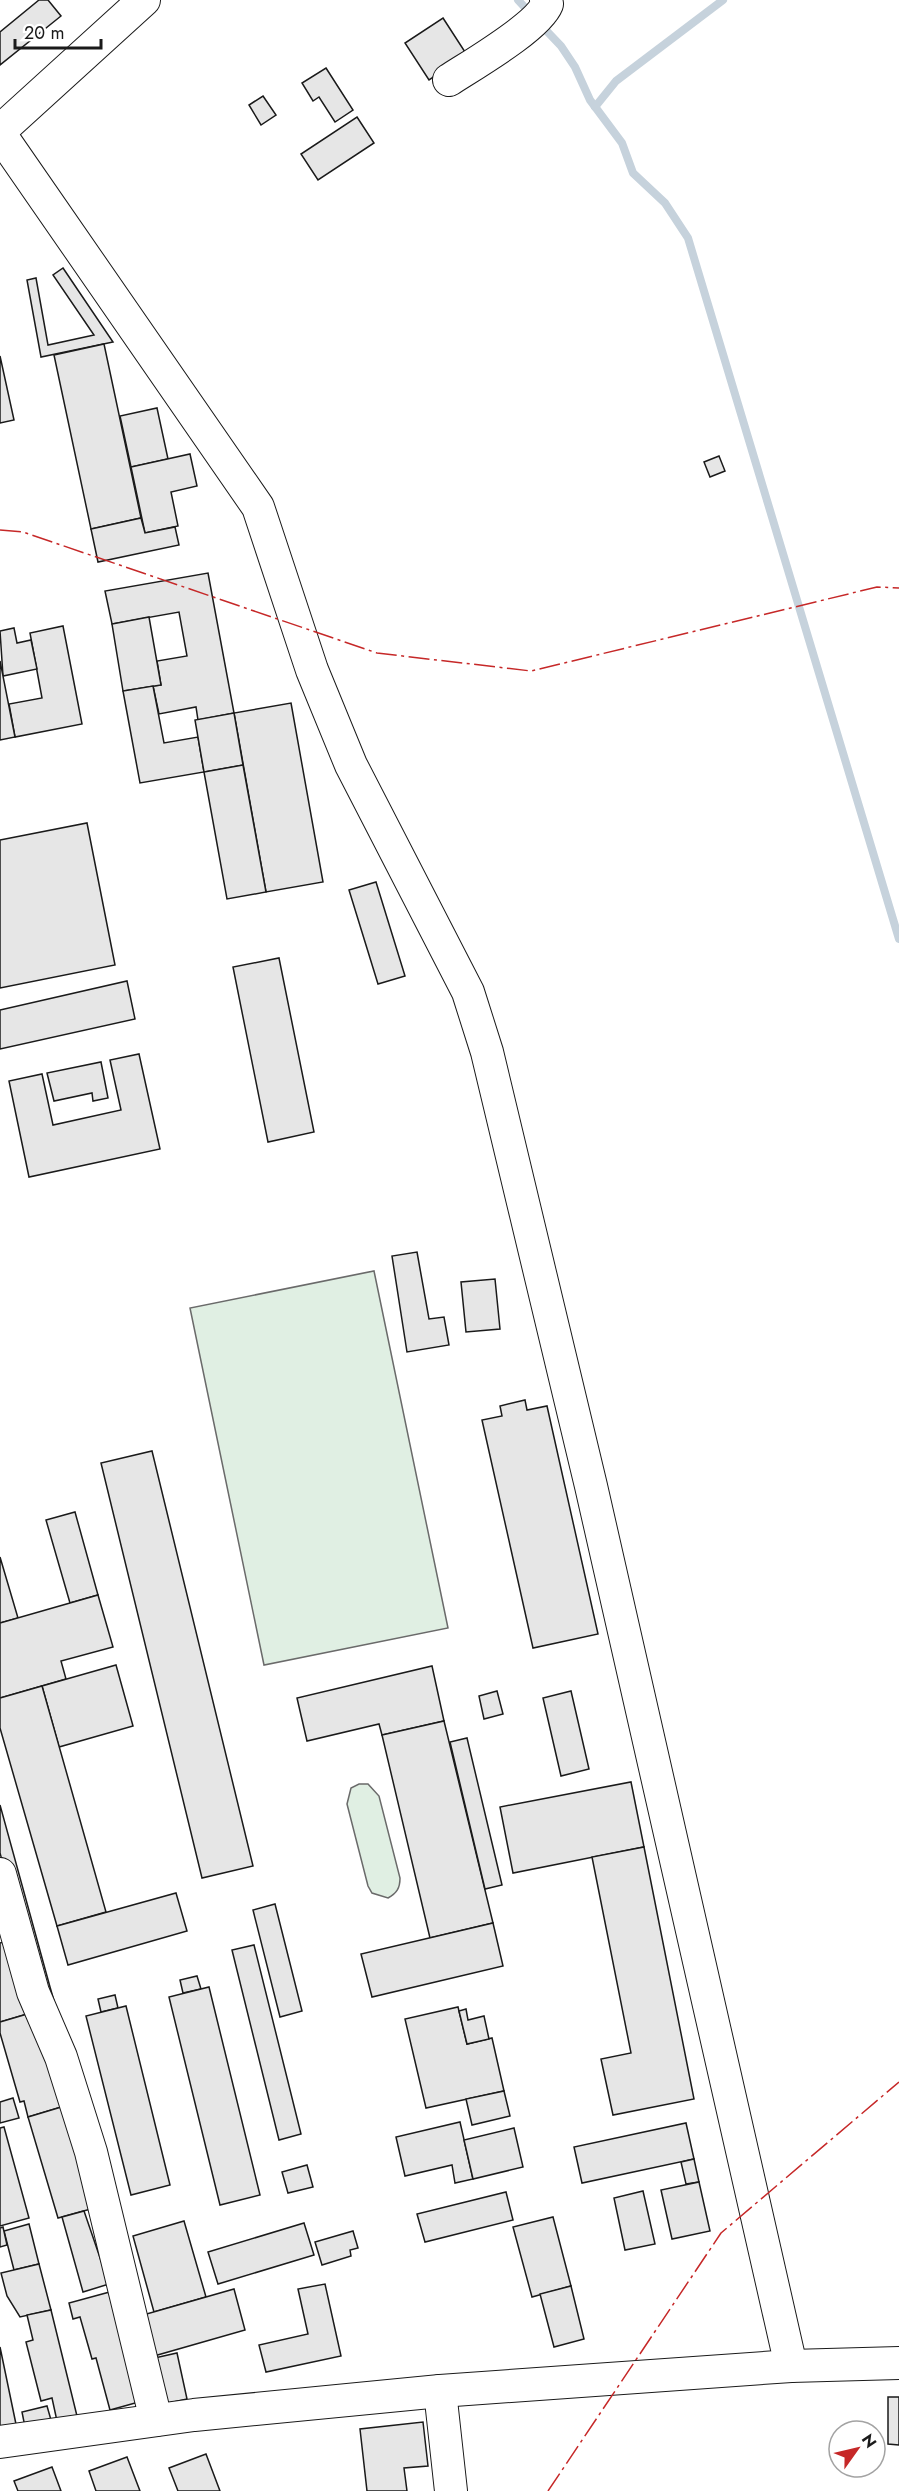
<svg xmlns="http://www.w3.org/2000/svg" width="899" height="2491" font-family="Jost,sans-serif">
<rect width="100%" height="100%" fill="#fff"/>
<!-- green -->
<g fill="#e0efe3" stroke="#6a6a6a" stroke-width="1.5">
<path d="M374,1271L448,1628L264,1665L190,1308Z"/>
<path d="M359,1784H368L379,1796L400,1878C400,1888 397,1893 388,1898L372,1893L368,1886L347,1804L351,1788Z"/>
</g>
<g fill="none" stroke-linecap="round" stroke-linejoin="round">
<!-- stream -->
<g stroke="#c6d2dc" stroke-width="8">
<path d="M518,0L531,14"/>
<path d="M540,24L561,46L575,67L590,100L622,143L633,173L665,203L688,238L899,939"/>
<path d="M595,107L616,81L723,0"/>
</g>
</g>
<!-- building -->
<g fill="#e6e6e6" stroke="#1a1a1a" stroke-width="1.5">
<path d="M39,0H48L61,16L0,65V32Z"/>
<path d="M443,18L467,55L429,80L405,43Z"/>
<path d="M326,68L353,110L335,122L319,97L313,101L302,83Z"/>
<path d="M263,96L276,115L261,125L249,105Z"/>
<path d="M357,117L374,143L318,180L301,154Z"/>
<path d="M63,268L113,342L41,357L27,280L36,278L48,345L94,335L53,275Z"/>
<path d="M104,344L141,518L91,529L54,355Z"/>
<path d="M0,356L14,420L0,423Z"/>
<path d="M157,408L168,459L131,467L120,416Z"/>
<path d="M190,454L197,486L171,492L178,526L145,533L131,467Z"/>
<path d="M719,456L725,471L710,477L704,462Z"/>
<path d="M141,518L145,533L175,527L179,545L98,562L91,529Z"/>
<path d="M208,573L234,713L198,720L196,707L159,714L153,686L161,685L157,661L187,656L179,612L112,624L105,591Z"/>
<path d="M149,617L161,685L123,691L112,624Z"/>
<path d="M63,626L82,724L15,737L9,704L42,698L30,633Z"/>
<path d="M14,628L17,643L31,640L37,669L3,676L0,631Z"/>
<path d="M0,661L15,737L0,740Z"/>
<path d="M153,686L164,743L198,737L204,772L140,783L123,691Z"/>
<path d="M291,703L323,882L266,892L234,713Z"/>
<path d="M234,713L243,765L204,772L195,720Z"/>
<path d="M243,765L266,892L227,899L204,772Z"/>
<path d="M87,823L115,965L0,988V840Z"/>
<path d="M376,882L405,976L378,984L349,890Z"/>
<path d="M279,958L314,1132L268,1142L233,967Z"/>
<path d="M127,981L135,1019L0,1049V1010Z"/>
<path d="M139,1054L160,1149L29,1177L9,1081L42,1074L53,1125L121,1110L110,1060Z"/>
<path d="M101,1062L108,1098L93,1101L92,1093L54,1101L47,1073Z"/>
<path d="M417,1252L429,1319L444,1317L449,1345L407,1352L392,1256Z"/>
<path d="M495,1279L500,1329L466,1332L461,1282Z"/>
<path d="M525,1400L527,1410L547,1406L598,1634L533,1648L482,1420L502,1416L500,1406Z"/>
<path d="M152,1451L253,1866L202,1878L101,1463Z"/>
<path d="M75,1512L98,1595L70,1603L46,1520Z"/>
<path d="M0,1557L18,1618L0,1623Z"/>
<path d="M98,1595L113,1647L61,1661L66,1679L0,1698V1623Z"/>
<path d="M116,1665L133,1726L59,1747L42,1686Z"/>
<path d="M432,1666L444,1721L382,1735L379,1724L307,1741L297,1698Z"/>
<path d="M42,1686L106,1912L57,1926L0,1728V1698Z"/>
<path d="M497,1691L503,1714L484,1719L479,1696Z"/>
<path d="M571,1691L589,1769L561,1776L543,1698Z"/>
<path d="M444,1721L493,1923L430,1938L382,1735Z"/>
<path d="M467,1738L502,1885L485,1889L450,1742Z"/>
<path d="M631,1782L644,1847L513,1873L500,1807Z"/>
<path d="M0,1805L50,1987L66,2042L28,1956L0,1853Z"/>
<path d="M644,1847L694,2099L613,2115L601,2059L631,2053L592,1857Z"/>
<path d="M176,1893L187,1931L68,1965L57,1926Z"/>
<path d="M275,1904L302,2011L280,2017L253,1910Z"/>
<path d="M493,1923L503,1966L372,1997L361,1954Z"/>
<path d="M13,1939L34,2012L0,2022V1943Z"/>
<path d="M254,1945L301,2134L279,2140L232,1950Z"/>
<path d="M197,1976L201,1989L183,1993L180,1980Z"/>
<path d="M209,1987L260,2195L220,2205L169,1997Z"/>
<path d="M115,1995L118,2008L101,2012L98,1999Z"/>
<path d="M126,2006L170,2185L131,2195L86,2016Z"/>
<path d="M458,2007L467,2044L492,2038L504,2091L426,2108L405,2019Z"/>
<path d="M466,2009L468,2020L484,2016L489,2039L467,2044L459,2011Z"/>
<path d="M34,2012L68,2105L28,2117L24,2101L20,2102L0,2033V2022Z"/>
<path d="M504,2091L510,2116L472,2125L466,2099Z"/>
<path d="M13,2098L19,2118L0,2123V2102Z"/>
<path d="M68,2105L98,2207L58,2218L28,2117Z"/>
<path d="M460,2122L473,2179L455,2183L452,2165L405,2176L396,2137Z"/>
<path d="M686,2123L694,2159L582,2183L574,2147Z"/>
<path d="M4,2127L29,2218L0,2226V2128Z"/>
<path d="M514,2128L523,2167L473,2179L464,2140Z"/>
<path d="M694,2159L699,2182L686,2184L681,2162Z"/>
<path d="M307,2165L313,2187L288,2193L282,2172Z"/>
<path d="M699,2182L710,2231L672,2239L661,2190Z"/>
<path d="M643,2191L655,2244L625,2250L614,2198Z"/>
<path d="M506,2192L513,2220L425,2242L417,2214Z"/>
<path d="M84,2211L109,2284L83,2292L62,2217Z"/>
<path d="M553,2217L571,2286L532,2297L513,2227Z"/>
<path d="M184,2221L206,2297L154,2312L133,2236Z"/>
<path d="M304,2223L314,2255L218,2284L208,2252Z"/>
<path d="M29,2224L39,2264L14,2270L4,2231Z"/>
<path d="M3,2227L7,2245L0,2247V2228Z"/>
<path d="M353,2231L358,2248L350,2250L351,2256L322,2265L315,2242Z"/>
<path d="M39,2264L51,2310L20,2317L7,2296L1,2273Z"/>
<path d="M325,2284L341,2356L266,2372L259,2345L308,2334L298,2289Z"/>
<path d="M571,2286L584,2339L554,2347L540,2294Z"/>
<path d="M234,2289L245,2330L154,2356L143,2315Z"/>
<path d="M117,2290L146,2400L110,2410L96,2358L92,2359L80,2317L73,2319L69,2303Z"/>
<path d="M51,2310L77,2416L57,2421L52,2398L41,2401L26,2342L33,2340L27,2315Z"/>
<path d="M0,2347L17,2429L0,2432Z"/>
<path d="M177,2353L187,2399L160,2405L150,2359Z"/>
<path d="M888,2397H899V2445L888,2444Z"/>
<path d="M47,2406L51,2420L25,2427L22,2412Z"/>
<path d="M423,2422L428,2466L404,2468L407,2491H367L360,2429Z"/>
<path d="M206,2454L220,2491H178L169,2468Z"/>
<path d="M127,2457L140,2491H96L89,2471Z"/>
<path d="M52,2467L61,2491H18L14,2481Z"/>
</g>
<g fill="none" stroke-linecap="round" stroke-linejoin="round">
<!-- minor casing -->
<g stroke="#1a1a1a" stroke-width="34">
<g id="minor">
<path d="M449,80C472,65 538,27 547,4L546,0"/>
<path d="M0,131L144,0"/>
<path d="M0,134L258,507L312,670L351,765L468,992L487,1052L591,1486L791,2366"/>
<path d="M0,1874L33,1992L61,2057L91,2152L156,2420"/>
<path d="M440,2391L451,2491"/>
<path d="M0,2442L194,2415L440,2391L791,2366L899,2363"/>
</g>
</g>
<!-- minor -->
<use href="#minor" stroke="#fff" stroke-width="32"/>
<!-- power -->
<g stroke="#c62828" stroke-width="1.5" stroke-dasharray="21 4.5 3 4.5" stroke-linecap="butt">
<path d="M0,530L23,532L377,653L531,671L877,587L899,588"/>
<path d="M548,2491L721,2233L899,2082"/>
</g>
</g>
<!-- north arrow -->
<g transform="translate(857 2449) rotate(56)"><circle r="28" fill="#ffffff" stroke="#a3a3a3" stroke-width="1.5"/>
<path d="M0-4.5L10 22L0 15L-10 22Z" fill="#c62828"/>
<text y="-9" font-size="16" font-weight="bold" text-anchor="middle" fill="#1a1a1a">N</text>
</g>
<!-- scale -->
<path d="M15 39v9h86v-9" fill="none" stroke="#1a1a1a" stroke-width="3"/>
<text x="24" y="39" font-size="18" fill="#1a1a1a" stroke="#ffffff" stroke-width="4.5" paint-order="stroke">20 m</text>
</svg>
